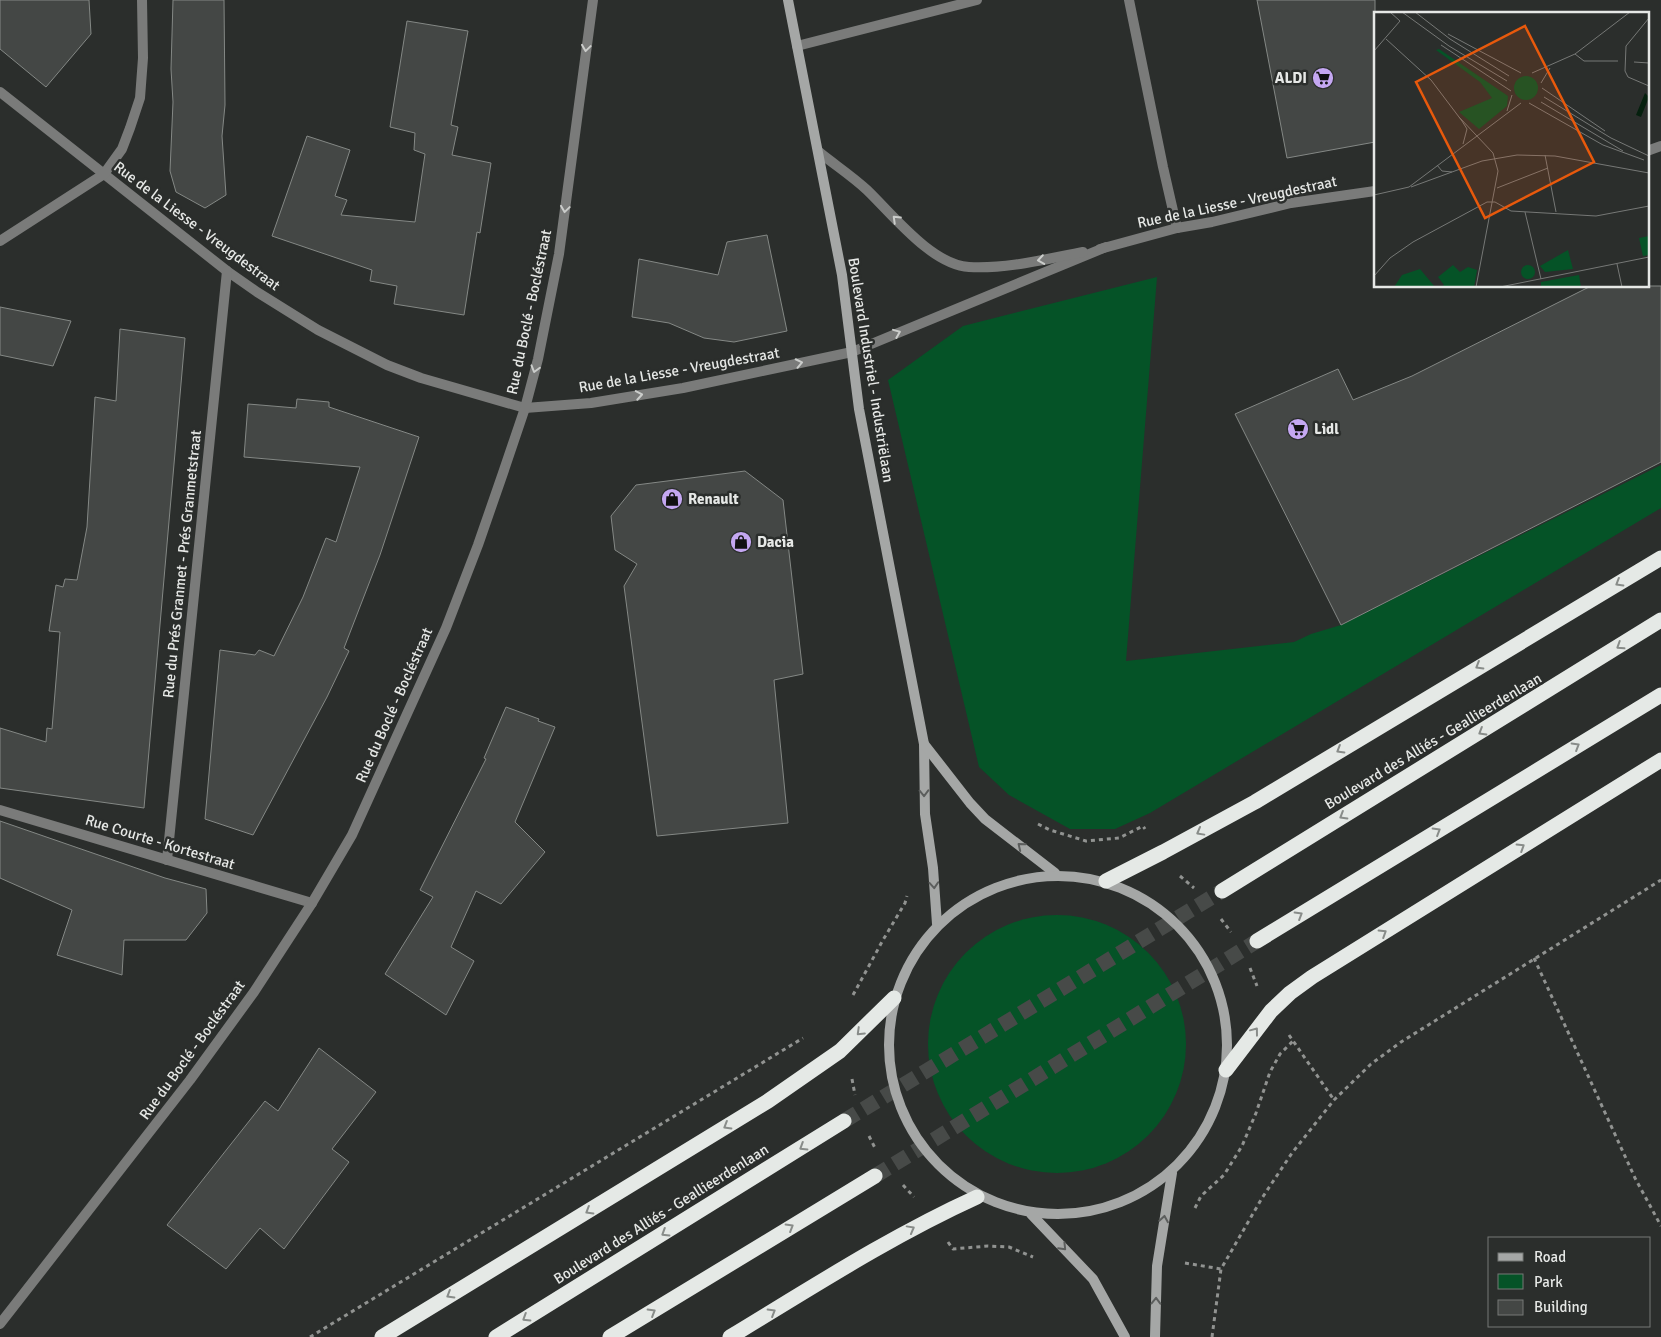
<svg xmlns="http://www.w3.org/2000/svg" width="1661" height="1337" font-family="Signika,sans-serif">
<rect width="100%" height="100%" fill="#2b2e2c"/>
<!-- green -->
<g fill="#055327">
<path d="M1157,277L1126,661L1294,642L1311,634L1341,625L1661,465V508L1150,813L1115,829H1070L1009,795L979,767L888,380L963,326Z"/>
<circle cx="1057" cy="1044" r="129"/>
</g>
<!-- building -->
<g fill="#444745" stroke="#848885">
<path d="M0,0H89L91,34L46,87L0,49Z"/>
<path d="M173,0H224L225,105L222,136L226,195L205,208L176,192L170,171L173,102L171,69Z"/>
<path d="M1257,0H1375V142L1287,158Z"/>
<path d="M407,21L468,31L451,125L458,127L452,155L491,163L480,233L477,232L464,315L394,304L397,286L370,281L372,270L272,236L307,136L350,150L335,196L347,200L341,215L415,222L425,154L414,150L415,133L390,127Z"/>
<path d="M767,235L787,331L734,342L704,338L669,323L632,317L639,259L718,275L727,242Z"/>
<path d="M1591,286H1661V462L1341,625L1235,414L1338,369L1353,400L1412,376Z"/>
<path d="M0,307L71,321L53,366L0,355Z"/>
<path d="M120,329L185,338L144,808L0,788V728L46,742L47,728L52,729L60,632L49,631L56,585L63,587L65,579L77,580L87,527L95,397L116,401Z"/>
<path d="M297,399L329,402V407L419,437L380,555L344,648L349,651L327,697L253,835L205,819L220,650L255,655L259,650L274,656L303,597L326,538L336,542L360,467L244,457L248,404L296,408Z"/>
<path d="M745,471L783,500L803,674L774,680L788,823L657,836L624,586L637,564L615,550L611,516L636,485Z"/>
<path d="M506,707L539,719L538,721L555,727L515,822L545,852L501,904L476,891L451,947L474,961L446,1015L385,974L433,897L420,890L486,759L484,758Z"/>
<path d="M0,821L165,878L206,889L207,913L186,940H124L122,975L57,955L72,910L0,878Z"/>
<path d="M319,1048L376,1092L332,1149L349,1162L284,1249L260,1228L226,1269L167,1225L265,1101L278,1111Z"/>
</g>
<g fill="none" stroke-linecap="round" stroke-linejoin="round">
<!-- highway-tunnel -->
<g stroke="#474a48" stroke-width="15" stroke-dasharray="15 8" stroke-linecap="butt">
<path d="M844,1121L1222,891"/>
<path d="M875,1176L1257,941"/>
</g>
<!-- path -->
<g stroke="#919391" stroke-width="3" stroke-dasharray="4 4" stroke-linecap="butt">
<path d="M1038,824L1050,830L1086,841L1119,838L1143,826L1145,829"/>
<path d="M1180,876L1194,888"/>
<path d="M1221,919L1231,932"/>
<path d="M1534,958L1635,1178L1661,1226"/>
<path d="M1250,968L1257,986"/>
<path d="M853,995L883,940L905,903L907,896"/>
<path d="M1289,1035L1334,1100"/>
<path d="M852,1079L855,1095"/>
<path d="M869,1136L875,1148"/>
<path d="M903,1185L914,1197"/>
<path d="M1195,1208L1201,1196L1224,1175L1242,1146L1256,1113L1270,1072L1280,1054L1293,1041"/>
<path d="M948,1242L953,1249L988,1246L1009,1247L1033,1257"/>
<path d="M1185,1263L1221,1269"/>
<path d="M310,1337L803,1038"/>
<path d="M1212,1337L1221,1269L1262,1198L1292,1153L1334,1100L1371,1064L1401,1042L1661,880"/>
</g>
<!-- lane -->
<g stroke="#7a7b7a" stroke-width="10">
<path d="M1129,0L1163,167L1177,228"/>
<path d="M797,46L977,0"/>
</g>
<!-- street -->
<g stroke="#7a7b7a" stroke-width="10">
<path d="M0,92L227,271L257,292L318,330L387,365L421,378L525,408L591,403L683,388L852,352L1106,247"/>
<path d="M1647,151L1661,146"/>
<path d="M819,152C835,165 852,176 867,190C893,215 932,265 969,267C1007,269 1046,259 1083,252"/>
<path d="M0,241L104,174L122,149L130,128L140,98L143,58L142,0"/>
<path d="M1100,249L1177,228L1212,222L1291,203L1375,191"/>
<path d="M0,810L312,903"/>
<path d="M167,860L227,271"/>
<path d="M0,1324L190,1080L254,992L312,903L352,835L446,628L478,545L503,473L525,408L538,359L559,254L593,0"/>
</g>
<!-- secondary -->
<g stroke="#a5a7a6" stroke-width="10">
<path d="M788,0L842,275L859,409L924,744L925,814L933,868L937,924"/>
<path d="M924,744L970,803L985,819L1055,873"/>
<circle cx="1058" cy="1045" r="169"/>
<path d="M1031,1214L1093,1279L1125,1337"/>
<path d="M1155,1337L1157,1266L1172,1173"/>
</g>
<!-- highway -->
<g stroke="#e5e9e6" stroke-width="15">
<path d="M1106,881L1163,852L1255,802L1661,558"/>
<path d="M1222,891L1661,620"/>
<path d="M1257,941L1661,695"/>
<path d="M1226,1070L1271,1011L1290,993L1312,977L1661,760"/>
<path d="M382,1337L768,1101L840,1051L894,998"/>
<path d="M496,1337L844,1121"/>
<path d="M610,1337L875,1176"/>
<path d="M730,1337C811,1288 891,1236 977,1197"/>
</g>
</g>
<!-- one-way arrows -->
<defs><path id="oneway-chevron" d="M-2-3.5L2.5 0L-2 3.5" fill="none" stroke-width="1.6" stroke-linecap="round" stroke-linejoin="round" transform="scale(1.25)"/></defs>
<g stroke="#cbcdcb">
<use href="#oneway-chevron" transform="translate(586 48) rotate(98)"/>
<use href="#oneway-chevron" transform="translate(565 209) rotate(98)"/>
<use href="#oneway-chevron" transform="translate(896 219) rotate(-136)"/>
<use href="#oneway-chevron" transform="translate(1041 260) rotate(171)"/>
<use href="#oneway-chevron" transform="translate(897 333) rotate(-22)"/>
<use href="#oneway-chevron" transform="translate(799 363) rotate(-12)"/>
<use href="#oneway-chevron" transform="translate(535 369) rotate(106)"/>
<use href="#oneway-chevron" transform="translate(639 395) rotate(-10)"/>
</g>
<g stroke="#888c89">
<use href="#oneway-chevron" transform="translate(1619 583) rotate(149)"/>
<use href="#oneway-chevron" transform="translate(1620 646) rotate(147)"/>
<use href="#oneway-chevron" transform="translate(1479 666) rotate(149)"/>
<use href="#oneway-chevron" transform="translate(1482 732) rotate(149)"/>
<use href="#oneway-chevron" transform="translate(1576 746) rotate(-31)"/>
<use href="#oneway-chevron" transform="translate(1340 750) rotate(149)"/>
<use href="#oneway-chevron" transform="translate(1343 816) rotate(149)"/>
<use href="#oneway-chevron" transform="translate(1437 831) rotate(-31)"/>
<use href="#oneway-chevron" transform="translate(1200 832) rotate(151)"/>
<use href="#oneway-chevron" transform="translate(1521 847) rotate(-32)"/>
<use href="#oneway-chevron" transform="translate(1299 915) rotate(-31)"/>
<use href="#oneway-chevron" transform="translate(1383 933) rotate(-32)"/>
<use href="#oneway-chevron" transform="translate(1255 1031) rotate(-53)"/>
<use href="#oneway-chevron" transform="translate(860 1032) rotate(136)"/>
<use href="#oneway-chevron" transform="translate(727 1126) rotate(149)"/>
<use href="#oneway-chevron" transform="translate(803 1147) rotate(148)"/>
<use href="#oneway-chevron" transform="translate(589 1211) rotate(149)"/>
<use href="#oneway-chevron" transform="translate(790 1227) rotate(-31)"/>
<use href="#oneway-chevron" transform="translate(911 1229) rotate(-29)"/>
<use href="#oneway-chevron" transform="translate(665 1233) rotate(148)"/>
<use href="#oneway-chevron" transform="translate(450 1295) rotate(149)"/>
<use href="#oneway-chevron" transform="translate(652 1312) rotate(-31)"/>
<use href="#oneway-chevron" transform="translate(772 1312) rotate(-31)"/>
<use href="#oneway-chevron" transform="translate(526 1318) rotate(148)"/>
</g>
<g stroke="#5c5e5d">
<use href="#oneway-chevron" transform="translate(924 793) rotate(89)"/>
<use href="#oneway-chevron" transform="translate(1021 846) rotate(-141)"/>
<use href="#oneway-chevron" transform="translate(934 885) rotate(86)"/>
<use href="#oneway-chevron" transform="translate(1164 1219) rotate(-81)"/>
<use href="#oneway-chevron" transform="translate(1063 1247) rotate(46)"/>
<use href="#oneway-chevron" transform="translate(1156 1301) rotate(-89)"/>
</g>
<!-- icons -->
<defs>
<g id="supermarket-disc" transform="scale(1.125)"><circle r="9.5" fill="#c4a7f1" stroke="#2b2e2c"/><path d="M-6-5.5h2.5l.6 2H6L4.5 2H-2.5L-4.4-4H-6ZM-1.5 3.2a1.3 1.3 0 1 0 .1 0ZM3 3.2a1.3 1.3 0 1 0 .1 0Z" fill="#111"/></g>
<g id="shop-disc" transform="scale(1.125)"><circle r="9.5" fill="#c4a7f1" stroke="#2b2e2c"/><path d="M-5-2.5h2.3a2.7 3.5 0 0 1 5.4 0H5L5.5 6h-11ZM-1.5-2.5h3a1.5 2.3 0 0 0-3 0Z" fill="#111"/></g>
</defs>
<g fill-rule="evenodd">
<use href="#supermarket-disc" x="1323" y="78"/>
<use href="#supermarket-disc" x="1298" y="429"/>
<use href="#shop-disc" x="672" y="499"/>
<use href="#shop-disc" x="741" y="542"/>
</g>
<g text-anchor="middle" stroke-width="5" stroke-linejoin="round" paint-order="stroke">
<!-- poi labels -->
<g font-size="15" font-weight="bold" fill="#e6e8e6" stroke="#2b2e2c" text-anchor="start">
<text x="1307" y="83" text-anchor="end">ALDI</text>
<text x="1314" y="434">Lidl</text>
<text x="688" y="504">Renault</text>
<text x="757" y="547">Dacia</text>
</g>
<!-- street labels -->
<g font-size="15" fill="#e6e8e6" stroke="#2b2e2c">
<text transform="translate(1237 202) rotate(-12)" y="5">Rue de la Liesse - Vreugdestraat</text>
<text transform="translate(197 226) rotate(37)" y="5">Rue de la Liesse - Vreugdestraat</text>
<text transform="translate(529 312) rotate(-78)" y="5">Rue du Boclé - Bocléstraat</text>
<text transform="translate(679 370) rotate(-10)" y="5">Rue de la Liesse - Vreugdestraat</text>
<text transform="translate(871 370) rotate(81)" y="5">Boulevard Industriel - Industriëlaan</text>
<text transform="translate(182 564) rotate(-84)" y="5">Rue du Prés Granmet - Prés Granmetstraat</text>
<text transform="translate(394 705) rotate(-66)" y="5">Rue du Boclé - Bocléstraat</text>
<text transform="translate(1433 741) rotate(-31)" y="5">Boulevard des Alliés - Geallieerdenlaan</text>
<text transform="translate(160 842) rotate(17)" y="5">Rue Courte - Kortestraat</text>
<text transform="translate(192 1050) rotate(-54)" y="5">Rue du Boclé - Bocléstraat</text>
<text transform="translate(661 1214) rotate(-32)" y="5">Boulevard des Alliés - Geallieerdenlaan</text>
</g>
</g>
<!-- overview -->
<g transform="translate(1374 12)">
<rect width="275" height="275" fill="#2b2e2c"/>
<path d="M65,37L134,84L133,94L105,117L85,100L118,86L106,70L62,38ZM140 76a12 12 0 1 1 24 0a12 12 0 1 1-24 0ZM275,224V243L269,244L265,226ZM194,238L199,257L171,260L166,254ZM79,253L86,260L94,255L103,258L100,275H67L70,273L64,265ZM147 260a7 7 0 1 1 14 0a7 7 0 1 1-14 0ZM46,257L61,275H20L28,263ZM205,263L207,275H167V270Z" fill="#055327"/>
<path d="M271,81L275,85L267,105L262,103Z" fill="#05200e"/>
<path fill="none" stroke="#767876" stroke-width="1" d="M28,0L75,34L133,69M41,0L76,27L135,64M275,6L252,34L251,59L254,65L275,74M74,22L147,61M12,27L57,68L88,109L93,117L89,132M67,33L137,79M0,39L26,9L16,0M201,42L210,49H244M260,50L275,51M158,61L201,42L256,0M167,71L176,56M168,76L231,119M170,85L237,126L275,144M167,90L249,139M155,91L229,133L270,148M133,99L138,83M85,105L119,141L124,159L102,275M171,143L182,200M63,153L68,159L78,160M37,175L108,149L143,143L181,144L275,161M123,176L174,156M0,183L35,175L147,91M151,200L167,267M243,252L248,275M0,264L16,246L39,230L113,190H121L137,199L222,204L275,194M126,275L275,245"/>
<path fill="#e8590c" fill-opacity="0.15" stroke="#e8590c" stroke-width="2.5" d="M151,14L220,150L111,206L42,70Z"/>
<rect width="275" height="275" fill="none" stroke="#e6e8e6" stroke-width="2.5"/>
</g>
<!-- legend -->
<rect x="1488" y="1237" width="162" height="90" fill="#2b2e2c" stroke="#767876"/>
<rect x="1498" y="1253" width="25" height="8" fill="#a5a7a6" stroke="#767876"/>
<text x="1534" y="1262" font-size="15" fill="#e6e8e6">Road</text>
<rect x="1498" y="1274" width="25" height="15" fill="#055327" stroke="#767876"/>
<text x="1534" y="1287" font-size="15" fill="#e6e8e6">Park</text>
<rect x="1498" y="1300" width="25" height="15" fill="#444745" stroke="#767876"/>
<text x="1534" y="1312" font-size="15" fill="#e6e8e6">Building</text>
</svg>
